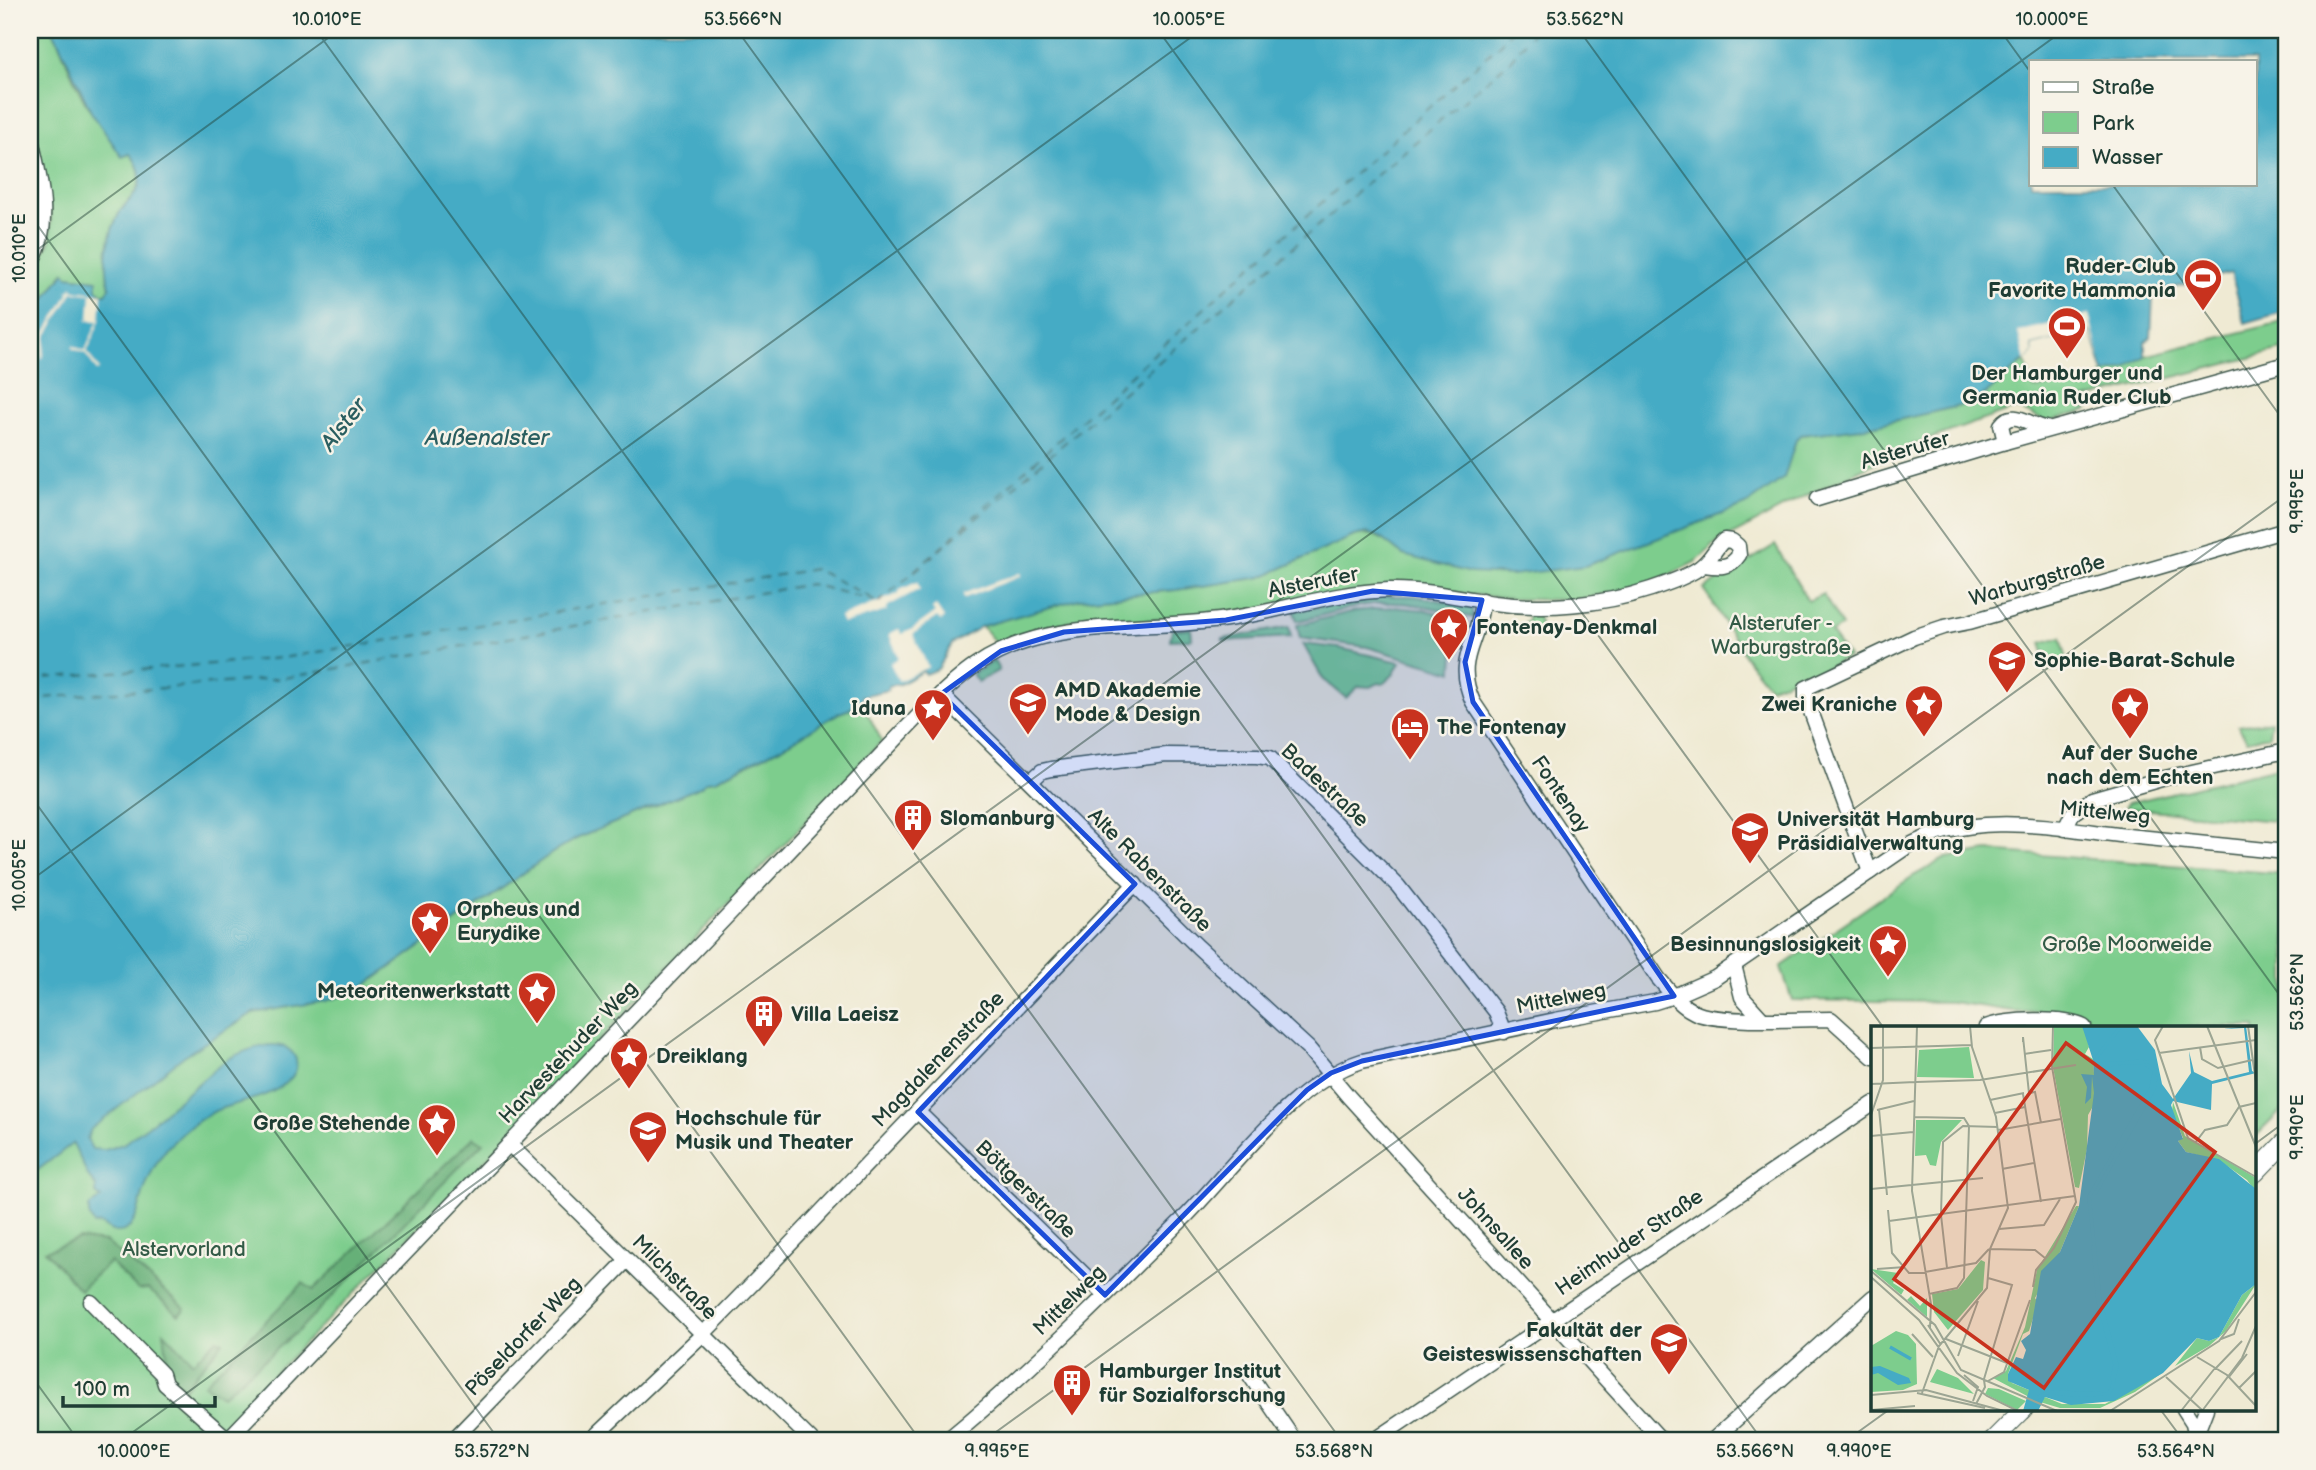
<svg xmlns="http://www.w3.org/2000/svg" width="2316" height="1470" font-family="'Balsamiq Sans',sans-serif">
<rect width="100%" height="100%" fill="#f7f3e8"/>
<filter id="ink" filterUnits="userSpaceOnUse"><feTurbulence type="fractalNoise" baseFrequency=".0143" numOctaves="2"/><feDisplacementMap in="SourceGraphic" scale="14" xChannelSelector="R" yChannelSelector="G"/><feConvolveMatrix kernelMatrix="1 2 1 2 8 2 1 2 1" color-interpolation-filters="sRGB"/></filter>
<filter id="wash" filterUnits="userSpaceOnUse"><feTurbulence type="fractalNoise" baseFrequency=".00686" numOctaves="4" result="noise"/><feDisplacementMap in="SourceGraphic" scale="28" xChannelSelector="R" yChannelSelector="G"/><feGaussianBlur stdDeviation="1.57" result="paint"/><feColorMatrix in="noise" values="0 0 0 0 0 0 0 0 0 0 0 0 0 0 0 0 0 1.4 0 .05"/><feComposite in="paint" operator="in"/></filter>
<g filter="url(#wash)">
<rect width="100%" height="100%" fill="#efead3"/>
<!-- green -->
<g fill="#7dcd8d" stroke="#4e8560" stroke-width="2">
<path d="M30,30H53C63,52 78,95 92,113C107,133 139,151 140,177C140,191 129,199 122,209C108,229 103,265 110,287L106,294H102L97,289V280L68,276L64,272L30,320V278L50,242L51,213L30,112Z"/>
<path d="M2286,321V349L2082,400L2088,410L2047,422L2016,408L1910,446L1801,498L1715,544L1697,561L1667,576L1635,588L1575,600L1511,599L1410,587L1226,614L1125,622L1096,619L1073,621L1026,632L996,644L982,626L1079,599L1176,590L1262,577L1354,536C1377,530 1386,542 1403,555L1791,453L1796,440L1800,435L1862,428L1964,405L2025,361L2034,389L2100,378L2104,373L2126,368L2145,356Z"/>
<path d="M1775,545L1808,601L1823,594L1842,626L1831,633L1848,657L1810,677L1798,674L1786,682L1769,687L1748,661L1704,589Z"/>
<path d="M1381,596H1414L1467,605L1472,608L1473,618C1438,608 1402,599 1366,605C1342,609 1320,617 1297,621L1294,611Z"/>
<path d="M1393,607L1426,610L1466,620C1466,629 1460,634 1457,642C1454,652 1453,662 1453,672L1367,647L1300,638L1297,625L1355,611Z"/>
<path d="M1528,611H1537L1541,631L1525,632V622L1528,621Z"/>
<path d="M1289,627L1291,637L1223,641V639Z"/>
<path d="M1191,628L1192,639L1170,640L1172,630Z"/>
<path d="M2061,637L2069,667L2050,672L2041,643Z"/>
<path d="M1303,644L1339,648L1400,662L1394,674L1383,684L1379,683L1370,687L1359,686L1346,698L1323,679Z"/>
<path d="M994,661L999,670L978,682L972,674Z"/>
<path d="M854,703L867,713L882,741L502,1143L209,1440H30V1176L90,1129L225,1005C273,1007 314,1009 360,989L552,853L578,838L700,787L707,781L716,780L782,747L839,713L850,709Z"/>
<path d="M2271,721L2269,736L2247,740L2238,726Z"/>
<path d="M2286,766V822L2127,808L2125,806L2128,803Z"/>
<path d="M1988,851L2286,874V1106L2255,1137V1027H2099L2081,1013L2012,1011L1952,1002L1792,1000L1781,967L1913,876L1946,858Z"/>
</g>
<!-- forest -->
<g fill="#66b078" stroke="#427656" stroke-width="2">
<path d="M474,1137L483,1143L299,1330L222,1396L204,1384L303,1283L313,1290Z"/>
<path d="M79,1239L106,1242L185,1308L179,1315L148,1289L138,1290L110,1262L80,1290L45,1251Z"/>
<path d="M164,1332L193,1362L217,1339L223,1342L181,1392L170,1382Z"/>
</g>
<!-- water -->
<path fill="#45abc5" stroke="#32747c" stroke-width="2" fill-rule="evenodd" d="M53,30H2286V311L2245,323L2231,273L2156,292L2153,296L2151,337L2145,342V356L2126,368L2104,373L2091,330L2031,345L2033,353L1986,394L1964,405L1862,428L1800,435L1796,440L1784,478L1746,505L1585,566L1512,575L1471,573L1403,555L1378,536L1367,533L1354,536L1262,577L1176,590L1079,599L982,626L952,644L938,669L925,674L923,671L900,684L888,686V690L862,696V699L854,703L850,709L839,713L782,747L715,780L707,781L700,787L578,838L552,853L360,989L326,1001L253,1013L184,1056L91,1129L87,1139L92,1149L105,1150L123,1144L150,1124L226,1060C243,1051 283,1033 295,1057C297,1061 297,1068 295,1072C283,1097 237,1101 215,1111C197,1120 181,1133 168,1147C157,1160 148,1178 143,1194C140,1203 138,1217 132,1224C130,1228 124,1232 119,1232C110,1233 107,1227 100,1224L94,1225L89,1215V1207L101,1198L96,1194V1186L89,1178L73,1143L30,1176V320L65,272L68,276L97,280V289L102,294H106L110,287C103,265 108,232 120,212C125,203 137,195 139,185C142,173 137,162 130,154L122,157L91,112ZM2031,61H2255V184H2031Z"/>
<!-- pier -->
<g fill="#efead3">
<path d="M72,286L74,290L102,294L100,320L87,352L99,369L97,371L86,354L72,348L73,346L85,351L98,321L86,320L89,318L91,294L73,292L46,337L43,358H41L43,337L69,293L67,290L70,291Z"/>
<path d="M2089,315L2102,366L2091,330L2031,345L2033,353L2025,361L2018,332Z"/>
<path d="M1020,573L1021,576L964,598L963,594Z"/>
<path d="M917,582L920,589L888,606L886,611L843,624L840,617L898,594L900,590Z"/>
<path d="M936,606L944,618L941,621L937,617L913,634L928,667L899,681L890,663L899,658L889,634L899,629L902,634L911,630L935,613L932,609Z"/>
</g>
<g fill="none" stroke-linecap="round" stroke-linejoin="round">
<!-- stream -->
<g stroke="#45abc5" stroke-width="2.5">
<path d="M469,911L477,921"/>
<path d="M485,934L487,937"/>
</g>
<!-- ferry -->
<g stroke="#2a5e60" stroke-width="2" stroke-dasharray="9 7" stroke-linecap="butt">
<path d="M914,571L1300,222L1497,47L1512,30"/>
<path d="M30,679L282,658L815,569L879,602L1511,60L1534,30"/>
<path d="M30,699L284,678L810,584L875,601"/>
</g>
</g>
</g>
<g filter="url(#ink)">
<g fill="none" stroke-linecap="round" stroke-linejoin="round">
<!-- minor casing -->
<g stroke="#3e574c" stroke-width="17">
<g id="minor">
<path d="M30,135C40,179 54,224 30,265"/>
<path d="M2005,442L2001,425C2013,408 2030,426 2046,428"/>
<path d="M1817,499L2005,442L2286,364"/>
<path d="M1482,600C1480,643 1453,657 1473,702L1658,978C1669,990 1679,1005 1694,1012C1715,1024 1804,1019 1831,1019L1873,1057"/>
<path d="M941,694L1198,947L1308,1048L1348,1096L1661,1440"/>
<path d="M1031,781L1042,771L1051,769L1166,755L1257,756L1270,758L1398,886L1496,1012L1504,1032"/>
<path d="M2065,829L2072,814L2092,799L2165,778L2286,751"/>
<path d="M1870,872L1806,698V688L1914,637L1944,627L1969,622L2286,530"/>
<path d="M1734,965L1742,997L1762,1019"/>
<path d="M1986,1027C2007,1019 2064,1017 2084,1027"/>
<path d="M918,1112L1105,1295"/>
<path d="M509,1144L811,1440"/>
<path d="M91,1302L162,1374L165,1384L229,1440"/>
<path d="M1249,1374L1294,1440"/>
<path d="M2184,1409L2193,1423L2195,1433"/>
<path d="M227,1440L919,715C937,698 954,680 975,666C1049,615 1143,632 1227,619C1281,611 1334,592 1389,590C1423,589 1459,597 1494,603C1545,610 1602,605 1651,589C1666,584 1693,575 1704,564C1712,557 1716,547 1724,540L1732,541L1738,546L1739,555C1730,569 1718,567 1703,565"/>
<path d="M453,1440L626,1261"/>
<path d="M591,1440L703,1334L753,1283L1135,884"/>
<path d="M947,1440C1032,1370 1110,1291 1188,1214C1238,1163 1293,1083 1362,1061L1555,1020L1655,1002L1674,996L1715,978L1908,846C1978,808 2063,830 2138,837C2187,842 2237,847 2286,852"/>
<path d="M1375,1440L1873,1104"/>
<path d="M1713,1440L1873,1297"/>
<path d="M2194,1440L2206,1409"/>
</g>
</g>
<!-- major casing -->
<g stroke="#3e574c" stroke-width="20">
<g id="major">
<path d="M2255,1173L2286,1141"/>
<path d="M1993,1440L2024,1409"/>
</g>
</g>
<!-- minor -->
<use href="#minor" stroke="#fff" stroke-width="14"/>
<!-- major -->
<use href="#major" stroke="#fff" stroke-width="18"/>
</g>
</g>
<!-- marked area -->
<path fill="#1d4ed8" fill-opacity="0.2" stroke="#1d4ed8" stroke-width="5" stroke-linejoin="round" d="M1373,591L1482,600L1465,662L1473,702L1674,996L1362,1061L1331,1073L1307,1090L1105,1295L918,1112L1135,884L941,694L1001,651L1064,632L1226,620Z"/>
<!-- ticks -->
<path fill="none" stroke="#1f3d34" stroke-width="2" stroke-opacity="0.45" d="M316,30L1341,1440M737,30L1762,1440M1158,30L1883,1027M1579,30L2286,1004M2000,30L2031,73M2112,184L2286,424M30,215L920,1440M30,255L339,30M30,795L499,1440M30,881L1201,30M2255,1144L2286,1121M30,1374L78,1440M2160,1409L2183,1440M122,1440L2064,30M985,1440L2286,495M1847,1440L1890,1409"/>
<!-- icons -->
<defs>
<g id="stadium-pin" transform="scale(2.0125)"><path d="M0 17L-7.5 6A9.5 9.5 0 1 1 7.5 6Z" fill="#c8321e" stroke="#f7f3e8"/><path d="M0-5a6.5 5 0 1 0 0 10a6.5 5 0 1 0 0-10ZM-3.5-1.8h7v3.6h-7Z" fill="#fff"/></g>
<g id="sight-pin" transform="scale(2.0125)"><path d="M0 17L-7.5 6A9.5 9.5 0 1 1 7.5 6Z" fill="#c8321e" stroke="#f7f3e8"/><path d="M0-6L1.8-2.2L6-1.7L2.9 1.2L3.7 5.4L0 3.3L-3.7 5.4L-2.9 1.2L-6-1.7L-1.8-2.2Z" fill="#fff"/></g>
<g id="school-pin" transform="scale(2.0125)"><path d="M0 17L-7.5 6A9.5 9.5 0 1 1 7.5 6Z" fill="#c8321e" stroke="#f7f3e8"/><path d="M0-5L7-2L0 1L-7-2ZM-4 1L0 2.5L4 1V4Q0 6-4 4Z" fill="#fff"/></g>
<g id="university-pin" transform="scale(2.0125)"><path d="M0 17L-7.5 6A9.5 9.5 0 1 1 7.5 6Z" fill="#c8321e" stroke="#f7f3e8"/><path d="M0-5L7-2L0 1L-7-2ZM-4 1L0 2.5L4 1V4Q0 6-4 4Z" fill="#fff"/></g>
<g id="hotel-pin" transform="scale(2.0125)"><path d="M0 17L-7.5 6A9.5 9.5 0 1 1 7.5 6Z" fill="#c8321e" stroke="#f7f3e8"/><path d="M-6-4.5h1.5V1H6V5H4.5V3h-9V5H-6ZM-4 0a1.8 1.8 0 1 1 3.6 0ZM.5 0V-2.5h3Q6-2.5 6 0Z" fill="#fff"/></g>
<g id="building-pin" transform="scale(2.0125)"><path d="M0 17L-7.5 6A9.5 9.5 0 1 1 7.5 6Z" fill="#c8321e" stroke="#f7f3e8"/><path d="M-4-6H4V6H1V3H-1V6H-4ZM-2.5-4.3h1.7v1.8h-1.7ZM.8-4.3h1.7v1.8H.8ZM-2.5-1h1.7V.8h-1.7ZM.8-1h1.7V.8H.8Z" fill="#fff"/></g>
</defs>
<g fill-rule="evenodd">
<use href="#stadium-pin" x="2203" y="278"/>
<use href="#stadium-pin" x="2067" y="326"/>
<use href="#sight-pin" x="1449" y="627"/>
<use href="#school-pin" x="2007" y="660"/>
<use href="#university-pin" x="1028" y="702"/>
<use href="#sight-pin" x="1924" y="704"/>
<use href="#sight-pin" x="2130" y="706"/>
<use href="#sight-pin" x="933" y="708"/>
<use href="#hotel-pin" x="1410" y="727"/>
<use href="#building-pin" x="913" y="818"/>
<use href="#university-pin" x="1750" y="831"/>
<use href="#sight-pin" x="430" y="921"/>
<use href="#sight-pin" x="1888" y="944"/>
<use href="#sight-pin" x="537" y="991"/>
<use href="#building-pin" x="764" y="1014"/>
<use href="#sight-pin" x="629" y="1056"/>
<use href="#sight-pin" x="437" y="1123"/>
<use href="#university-pin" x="648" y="1130"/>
<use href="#university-pin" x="1669" y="1342"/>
<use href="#building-pin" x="1072" y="1383"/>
</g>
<g text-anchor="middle" stroke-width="5" stroke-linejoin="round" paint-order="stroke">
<!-- poi labels -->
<g font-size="21" font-weight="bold" fill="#1f3d34" stroke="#f7f3e8" text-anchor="start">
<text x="2176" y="273" text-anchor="end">Ruder-Club<tspan x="2176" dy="24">Favorite Hammonia</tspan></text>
<text x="2067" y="380" text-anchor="middle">Der Hamburger und<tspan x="2067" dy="24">Germania Ruder Club</tspan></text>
<text x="1476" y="634">Fontenay-Denkmal</text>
<text x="2034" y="667">Sophie-Barat-Schule</text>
<text x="1055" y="697">AMD Akademie<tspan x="1055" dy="24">Mode &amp; Design</tspan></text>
<text x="1897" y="711" text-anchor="end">Zwei Kraniche</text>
<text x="906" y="715" text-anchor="end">Iduna</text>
<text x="1437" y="734">The Fontenay</text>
<text x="2130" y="760" text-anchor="middle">Auf der Suche<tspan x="2130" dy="24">nach dem Echten</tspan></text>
<text x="940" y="825">Slomanburg</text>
<text x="1777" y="826">Universität Hamburg<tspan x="1777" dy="24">Präsidialverwaltung</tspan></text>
<text x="457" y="916">Orpheus und<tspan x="457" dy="24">Eurydike</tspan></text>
<text x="1861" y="951" text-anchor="end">Besinnungslosigkeit</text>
<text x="510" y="998" text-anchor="end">Meteoritenwerkstatt</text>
<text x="791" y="1021">Villa Laeisz</text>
<text x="656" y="1063">Dreiklang</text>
<text x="675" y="1125">Hochschule für<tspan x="675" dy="24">Musik und Theater</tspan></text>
<text x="410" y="1130" text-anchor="end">Große Stehende</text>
<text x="1642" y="1337" text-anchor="end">Fakultät der<tspan x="1642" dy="24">Geisteswissenschaften</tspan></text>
<text x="1099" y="1378">Hamburger Institut<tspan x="1099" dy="24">für Sozialforschung</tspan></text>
</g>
<!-- street labels -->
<g font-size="21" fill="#1f3d34" stroke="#f7f3e8">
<text transform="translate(1905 450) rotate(-16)" y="7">Alsterufer</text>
<text transform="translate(2037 580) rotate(-16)" y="7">Warburgstraße</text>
<text transform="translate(1313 582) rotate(-11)" y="7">Alsterufer</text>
<text transform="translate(1325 785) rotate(43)" y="7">Badestraße</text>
<text transform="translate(1561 794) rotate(56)" y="7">Fontenay</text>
<text transform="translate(2105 812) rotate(6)" y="7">Mittelweg</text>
<text transform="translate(1150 870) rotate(45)" y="7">Alte Rabenstraße</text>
<text transform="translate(1561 998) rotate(-11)" y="7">Mittelweg</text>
<text transform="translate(568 1052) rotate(-46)" y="7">Harvestehuder Weg</text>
<text transform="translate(938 1059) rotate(-46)" y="7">Magdalenenstraße</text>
<text transform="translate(1026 1189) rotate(44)" y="7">Böttgerstraße</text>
<text transform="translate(1496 1228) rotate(48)" y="7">Johnsallee</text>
<text transform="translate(1629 1242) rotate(-34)" y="7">Heimhuder Straße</text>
<text transform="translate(675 1277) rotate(45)" y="7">Milchstraße</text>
<text transform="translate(1069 1300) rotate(-44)" y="7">Mittelweg</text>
<text transform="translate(523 1336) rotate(-46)" y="7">Pöseldorfer Weg</text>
</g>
<!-- park labels -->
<g font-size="21" fill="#325a46" stroke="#f7f3e8">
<text x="1781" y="630">Alsterufer -<tspan x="1781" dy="24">Warburgstraße</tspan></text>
<text x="2127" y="951">Große Moorweide</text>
<text x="184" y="1256">Alstervorland</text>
</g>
<!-- water labels -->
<g font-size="23" font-style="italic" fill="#2a5e60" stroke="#f7f3e8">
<text transform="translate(343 424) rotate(-52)" y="8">Alster</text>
<text x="487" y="445">Außenalster</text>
</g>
</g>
<!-- overview -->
<g transform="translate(1871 1026)">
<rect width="385" height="385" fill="#efead3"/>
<path d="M183,0H213L218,21L214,28L222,33L225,75L217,89L216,123L208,162L204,161L182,41ZM98,21L103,52L46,51L48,24ZM302,76L314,110L385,152V166L376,154L349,135L315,126L307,115L312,112L301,85ZM45,94H91L70,116L65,140L59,139L55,129L44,130ZM205,180H208L189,226L164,272L167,277L158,305L152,308L137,348L141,357L158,364V371L122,352L135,345L154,301L166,244ZM110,234L114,236L112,264L77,304L63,286L61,268L87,263ZM0,243L27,247L22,257L33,264L30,269L36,274L40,270L49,280L56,272V291ZM385,258L355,305L338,320L304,340L326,312L338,315L348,311L371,269ZM25,305L37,309L45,318L46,358L32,364L0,366V320ZM66,343L87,352L103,368L59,356ZM291,347L264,366L229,382H189L169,376L174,371L191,378H234ZM117,362L128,363L155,375L146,384L114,368Z" fill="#7dcd8d"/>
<path d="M211,0H266L284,24L291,58L302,73L320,47L318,25L323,46L341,55L378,46L373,2L353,3L375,0L381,45L385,47L341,58L340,84L302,75L300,79L312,113L307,115L315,126L348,133L385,163V258L371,269L348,311L338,315L326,312L292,347L243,375L200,379L174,371L167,385H152L158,364L137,355V348L145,331L152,333L155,324L150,315L159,308L170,245L189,226L208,180L223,67L221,50L220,72L214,78L216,61L210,48L223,49L222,34ZM9,340L38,352L40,357L27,359L7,347L0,349V341Z" fill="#45abc5"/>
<path fill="none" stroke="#45abc5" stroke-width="3.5" d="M227,38L278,36M224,168L283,63L285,50M222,219L227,275L244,339L241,354M19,321L40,333M185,368L225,369M164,373L178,366L237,368L241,362L246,339L229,275L218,171L280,62L284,44L269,35L226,40V31L250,0"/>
<path fill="none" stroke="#9ca593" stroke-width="2" d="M46,0L41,165L60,278L59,302M292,0L284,14L317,112L385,151M336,0L385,121M377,0L385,56M152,16V11L158,67L164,66L170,97M329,21L331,33L347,42L381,34M0,22L100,19M288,27L385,14M153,28L180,24M45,56L109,54L205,39M0,58L44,56M152,68L170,176M119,74L153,67M8,83L16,169M6,84L43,75M124,87L154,81M0,89L12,54V0M43,91L93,92L98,100M127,104L190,93M0,110L42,106M324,117L334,104L356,99L368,81L385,77M131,143L163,137M0,163L112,152M17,184L21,227L38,247H55M18,195L204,170M128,203L173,199L189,173M119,223L164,224L174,232M76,242L70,189L72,116L92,100L127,101M6,243L34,241M0,245L64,299L90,344L186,385M54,246L105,237L118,223M0,251L48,294L86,347L116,370L147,385M162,261L165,244L183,222L205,176L181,41L182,0M58,268L86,262L93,252L98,100M57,299L70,319M41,308L62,331M75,313L136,337M350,313L363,308L368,293M87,330L107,275M326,331L356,349L385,380M345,342L371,315M93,349L107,361L102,375M295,351L331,384M358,351L376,328M113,353L141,259L117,252M117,355L133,346L159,274M368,362L385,345M46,367L114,382M51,367L68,320L116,262L119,223L137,182L125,91L101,21L99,0M0,369L55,364L133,385M105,378L114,361L113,354M0,384L44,380M239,385L348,315L385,266M310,385L344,342M331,385L371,332L385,300"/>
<path fill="#c8321e" fill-opacity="0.15" stroke="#c8321e" stroke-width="3.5" d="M195,17L344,126L173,362L23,253Z"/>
<rect width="385" height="385" fill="none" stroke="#1f3d34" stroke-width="3.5"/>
</g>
<!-- margin -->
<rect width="2316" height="1470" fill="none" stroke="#f7f3e8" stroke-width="77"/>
<!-- legend -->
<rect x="2029" y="60" width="228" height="126" fill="#f7f3e8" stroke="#a1aaa0" stroke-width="2"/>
<rect x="2043" y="82" width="35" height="10" fill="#ffffff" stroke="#a1aaa0" stroke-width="2"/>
<text x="2092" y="94" font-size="21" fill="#1f3d34">Straße</text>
<rect x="2043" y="112" width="35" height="21" fill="#7dcd8d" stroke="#a1aaa0" stroke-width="2"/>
<text x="2092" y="130" font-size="21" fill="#1f3d34">Park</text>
<rect x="2043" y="147" width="35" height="21" fill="#45abc5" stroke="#a1aaa0" stroke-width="2"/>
<text x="2092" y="164" font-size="21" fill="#1f3d34">Wasser</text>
<!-- scale -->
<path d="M63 1396v10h152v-10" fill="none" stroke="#1f3d34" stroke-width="3.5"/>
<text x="74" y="1396" font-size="21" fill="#1f3d34" stroke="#f7f3e8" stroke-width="5" paint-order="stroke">100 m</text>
<rect x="38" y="38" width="2240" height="1394" fill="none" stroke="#1f3d34" stroke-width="2.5"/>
<g font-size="18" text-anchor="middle" fill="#1f3d34">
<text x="327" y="25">10.010°E</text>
<text x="743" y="25">53.566°N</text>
<text x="1189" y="25">10.005°E</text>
<text x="1585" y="25">53.562°N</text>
<text x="2052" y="25">10.000°E</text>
<text transform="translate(19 248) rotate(-90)" y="6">10.010°E</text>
<text transform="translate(2297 501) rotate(-90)" y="6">9.995°E</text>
<text transform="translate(19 875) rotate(-90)" y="6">10.005°E</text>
<text transform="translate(2297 992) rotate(-90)" y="6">53.562°N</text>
<text transform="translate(2297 1127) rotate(-90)" y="6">9.990°E</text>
<text x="134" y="1457">10.000°E</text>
<text x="492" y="1457">53.572°N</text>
<text x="997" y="1457">9.995°E</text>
<text x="1334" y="1457">53.568°N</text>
<text x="1755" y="1457">53.566°N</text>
<text x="1859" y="1457">9.990°E</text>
<text x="2176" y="1457">53.564°N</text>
</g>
</svg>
